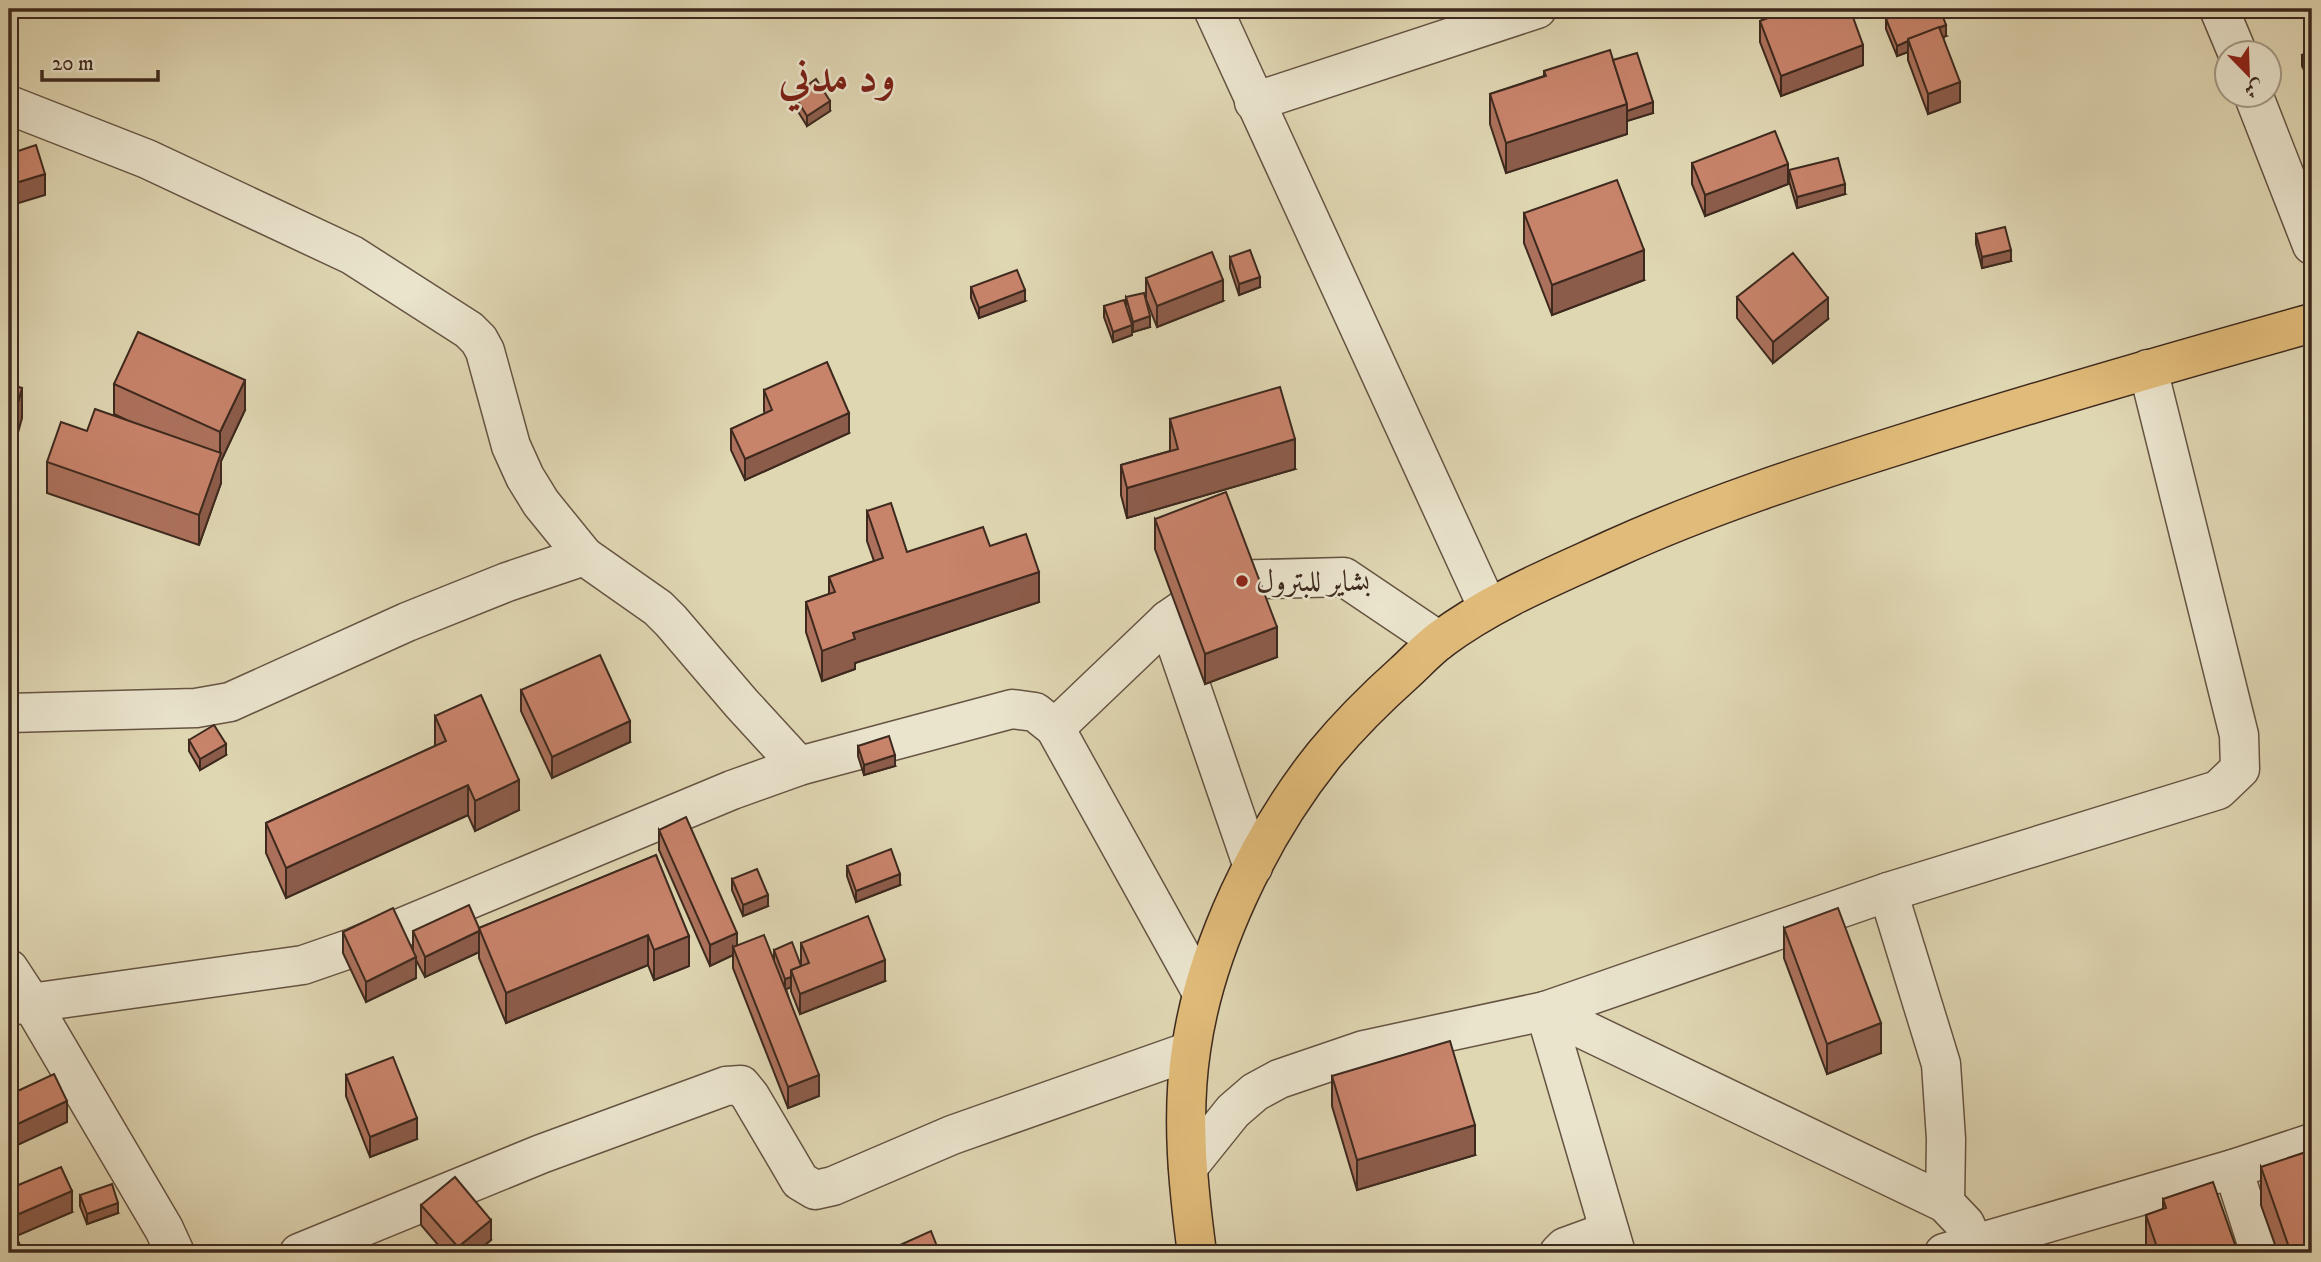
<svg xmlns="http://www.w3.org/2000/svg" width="2321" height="1262" font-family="'IM FELL DW Pica',Amiri,serif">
<rect width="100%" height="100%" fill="#dfd6b2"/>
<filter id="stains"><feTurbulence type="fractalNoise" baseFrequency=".00286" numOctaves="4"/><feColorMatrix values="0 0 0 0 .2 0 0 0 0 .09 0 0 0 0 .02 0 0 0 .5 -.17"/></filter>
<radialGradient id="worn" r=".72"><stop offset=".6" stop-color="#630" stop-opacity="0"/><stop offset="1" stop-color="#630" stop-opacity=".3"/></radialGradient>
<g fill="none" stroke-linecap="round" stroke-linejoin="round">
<!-- minor casing -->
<g stroke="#665443" stroke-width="41">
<g id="minor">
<path d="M1213,9L1488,608"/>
<path d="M2219,9L2237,52"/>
<path d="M2253,94L2312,245"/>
<path d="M1254,102L1537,9"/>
<path d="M9,105L147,159L352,255L469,330L479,340L485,351L511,446L525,477L541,503L584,556L658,608L671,621L742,704L799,766"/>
<path d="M9,713L196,708L230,702L407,622L507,582L584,556"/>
<path d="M1055,728L1168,620"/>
<path d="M1253,867L1168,620L1226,580L1344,577L1439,641"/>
<path d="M1888,892L1941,1064L1946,1139L1945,1203"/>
<path d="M9,969L30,1001L164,1229L175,1253"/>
<path d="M9,1006L303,965L355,947L732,790L799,766L1012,709L1035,712L1055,728L1201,991"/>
<path d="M1545,1011L1945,1203L1965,1224L1978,1253"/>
<path d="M1545,1011L1616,1253"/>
<path d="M1188,1167L1233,1111L1255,1092L1279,1079L1364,1050L1545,1011L1888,892L2218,790L2240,769L2239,735L2148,369"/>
<path d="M2233,1169L2260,1253"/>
<path d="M299,1253L541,1154L726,1086L741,1085L750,1096L800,1181L815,1190L833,1186L952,1135L1190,1051"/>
<path d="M1559,1253L1565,1247L1609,1231"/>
<path d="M1944,1253L2233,1169L2312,1143"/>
</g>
</g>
<!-- major casing -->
<g stroke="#3d291e" stroke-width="41">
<path id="major" d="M1197,1253C1188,1186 1181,1117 1191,1050C1205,949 1260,835 1324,755C1348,726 1376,698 1404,673C1416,662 1427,650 1440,640C1492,601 1554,576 1613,549C1708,506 1806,474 1905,443C2040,400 2176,361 2312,323"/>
</g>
<!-- minor -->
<use href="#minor" stroke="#eae4cd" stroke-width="38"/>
<!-- major -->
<use href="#major" stroke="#e0bb79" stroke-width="38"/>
</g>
<!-- wall -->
<g fill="#ac715c" stroke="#3d291e" stroke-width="2">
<path d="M1788,9H1850L1863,65L1781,96L1760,42V21L1788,10Z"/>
<path d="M1886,19L1946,36L1943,37L1960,102L1928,114L1908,60V52L1897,56L1886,29Z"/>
<path d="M2312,50V86L2302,66V55Z"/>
<path d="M1613,60L1653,113L1627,121V134L1506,173L1490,124V94L1544,76V71Z"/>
<path d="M794,95L830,111L807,126L794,105Z"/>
<path d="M1692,163L1788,184L1705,216L1692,184Z"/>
<path d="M1789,170L1845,194L1797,208L1789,181Z"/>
<path d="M1524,213L1644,280L1552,315L1524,243Z"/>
<path d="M1976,234L2011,261L1982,268L1976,244Z"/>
<path d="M1230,257L1260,287L1239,295L1230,268Z"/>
<path d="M1146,278L1223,301L1157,327L1146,299Z"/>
<path d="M971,287L1025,301L979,318L971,298Z"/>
<path d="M1126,297L1150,327L1133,332L1132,330V335L1113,342L1104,317V306L1126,307Z"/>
<path d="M1737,297L1828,319L1773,363L1737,318Z"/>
<path d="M114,384L245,410L221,461V483L199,545L47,493V462L87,431L131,422L114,414Z"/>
<path d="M764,390L849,433L745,480L731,450V429L765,414L764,411Z"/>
<path d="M1170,419L1295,469L1127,518L1121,495V465L1170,451Z"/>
<path d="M867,511L907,552L990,546L1039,602L855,663V669L822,681L806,632V602L829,594V577L874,561L867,541Z"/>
<path d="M1155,519L1277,657L1205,684L1155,549Z"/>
<path d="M521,690L630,742L552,778L521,711Z"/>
<path d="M435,716L519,810L475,831L468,815L286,898L266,853V823L435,746Z"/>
<path d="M189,740L226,755L200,770L189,751Z"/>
<path d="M858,746L895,766L864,775L858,756Z"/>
<path d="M659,830L737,945L774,959V950L801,964V943L885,981L800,1014L791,991V987L786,989L819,1096L788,1108L733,968V955L710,966L659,850Z"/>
<path d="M656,855L689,966L654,980L648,965L506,1023L479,958V952L425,977L416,960V978L366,1002L343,953V932L413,950V931L479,928Z"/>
<path d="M847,866L900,885L856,902L847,876Z"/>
<path d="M732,879L768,906L743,916L732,890Z"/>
<path d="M1784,928L1881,1053L1827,1074L1784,958Z"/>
<path d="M346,1075L417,1139L370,1157L346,1096Z"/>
<path d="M1332,1076L1475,1155L1357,1190L1332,1106Z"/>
<path d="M2261,1167L2312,1253H2278L2261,1205Z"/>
<path d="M9,1189L72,1212L15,1236L10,1234L9,1230Z"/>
<path d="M80,1195L118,1213L87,1224L80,1206Z"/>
<path d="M2163,1199L2238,1253H2148L2146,1245V1215L2163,1209Z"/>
<path d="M421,1205L491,1240L475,1253H445L421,1225Z"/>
</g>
<!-- shaded-wall -->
<g fill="#8c5c4b" stroke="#3d291e" stroke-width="2">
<path d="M1946,25V36L1912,50L1908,41Z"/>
<path d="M1908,41V52L1897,56V46Z"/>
<path d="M1863,45V65L1781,96V76Z"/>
<path d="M1960,82V102L1928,114V94Z"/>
<path d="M830,101V111L807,126V116Z"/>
<path d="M1653,102V113L1627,121V111Z"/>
<path d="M1627,104V134L1506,173V143Z"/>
<path d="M1788,164V184L1705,216V195Z"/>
<path d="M45,174V195L9,206V185Z"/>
<path d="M1845,184V194L1797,208V197Z"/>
<path d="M1644,250V280L1552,315V285Z"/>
<path d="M2011,250V261L1982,268V257Z"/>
<path d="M1260,277V287L1239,295V284Z"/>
<path d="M1223,280V301L1157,327V306Z"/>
<path d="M1025,290V301L979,318V308Z"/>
<path d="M1828,298V319L1773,363V342Z"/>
<path d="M1150,316V327L1133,332V322Z"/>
<path d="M1132,325V335L1113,342V332Z"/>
<path d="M245,380V410L221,461V483L199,545V515L220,454V432Z"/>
<path d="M22,388V418L9,465V435Z"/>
<path d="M849,413V433L745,480V459Z"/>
<path d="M1295,439V469L1127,518V488Z"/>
<path d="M1039,572V602L855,663V669L822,681V651L853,633Z"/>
<path d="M1277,627V657L1205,684V654Z"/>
<path d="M630,721V742L552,778V757Z"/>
<path d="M226,744V755L200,770V759Z"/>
<path d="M895,755V766L864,775V765Z"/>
<path d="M519,780V810L475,831V801Z"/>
<path d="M468,785V815L286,898V868Z"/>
<path d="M900,874V885L856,902V891Z"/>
<path d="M768,895V906L743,916V905Z"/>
<path d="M479,931V952L425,977V957Z"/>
<path d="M737,933V953L733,947V955L710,966V945Z"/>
<path d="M648,935V965L506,1023V993Z"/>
<path d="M689,936V966L654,980V950Z"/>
<path d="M416,957V978L366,1002V982Z"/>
<path d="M885,960V981L800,1014V994Z"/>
<path d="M791,977V987L785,990V979Z"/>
<path d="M1881,1023V1053L1827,1074V1044Z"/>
<path d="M819,1075V1096L788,1108V1087Z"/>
<path d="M67,1101V1122L9,1149V1128Z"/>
<path d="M417,1118V1139L370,1157V1137Z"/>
<path d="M1475,1125V1155L1357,1190V1160Z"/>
<path d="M72,1191V1212L12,1238V1217Z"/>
<path d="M118,1203V1213L87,1224V1214Z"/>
<path d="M491,1220V1240L475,1253H458V1247Z"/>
<path d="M938,1249V1253H927Z"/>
</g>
<!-- building -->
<g fill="#c8836b" stroke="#3d291e" stroke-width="2">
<path d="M1792,9H1850L1863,45L1781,76L1760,21Z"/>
<path d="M1911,9H1940L1946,25L1908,39V41L1897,46L1886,19Z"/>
<path d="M1939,27L1960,82L1928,94L1908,39Z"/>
<path d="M1610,50L1627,104L1506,143L1490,94L1546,76L1544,71Z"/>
<path d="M2312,50V75L2302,55Z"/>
<path d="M1637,53L1653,102L1627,111V104L1613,60Z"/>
<path d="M816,79L830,101L807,116L794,95Z"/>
<path d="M1775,131L1788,164L1705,195L1692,163Z"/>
<path d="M36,145L45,174L9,185V154Z"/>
<path d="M1838,158L1845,184L1797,197L1789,170Z"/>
<path d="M1617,180L1644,250L1552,285L1524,213Z"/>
<path d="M2005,227L2011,250L1982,257L1976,234Z"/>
<path d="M1250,250L1260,277L1239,284L1230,257Z"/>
<path d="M1212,252L1223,280L1157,306L1146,278Z"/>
<path d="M1793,253L1828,298L1773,342L1737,297Z"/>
<path d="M1017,270L1025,290L979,308L971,287Z"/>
<path d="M1144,293L1150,316L1133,322L1126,297Z"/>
<path d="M1124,300L1132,325L1113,332L1104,306Z"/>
<path d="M138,332L245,380L220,432L114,384Z"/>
<path d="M827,362L849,413L745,459L731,429L772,410L764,390Z"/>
<path d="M9,384L22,388L9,435Z"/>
<path d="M1280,387L1295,439L1127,488L1121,465L1178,449L1170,419Z"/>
<path d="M95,409L221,453L199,515L47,462L61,422L87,431Z"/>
<path d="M1226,492L1277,627L1205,654L1155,519Z"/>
<path d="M891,503L907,552L983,527L990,546L1026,534L1039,572L853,633L855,639L822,651L806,602L835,592L829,577L883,558L867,511Z"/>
<path d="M600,655L630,721L552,757L521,690Z"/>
<path d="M481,695L519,780L475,801L468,785L286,868L266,823L446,741L435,716Z"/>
<path d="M214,725L226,744L200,759L189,740Z"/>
<path d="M889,736L895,755L864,765L858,746Z"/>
<path d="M686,817L737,933L710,945L659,830Z"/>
<path d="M891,849L900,874L856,891L847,866Z"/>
<path d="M656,855L689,936L654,950L648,935L506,993L479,928Z"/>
<path d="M757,869L768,895L743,905L732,879Z"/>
<path d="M469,905L479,928V931L425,957L413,931Z"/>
<path d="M393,908L416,957L366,982L343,932Z"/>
<path d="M1838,908L1881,1023L1827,1044L1784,928Z"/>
<path d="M868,916L885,960L800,994L791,970L809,963L801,943Z"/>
<path d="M764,935L819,1075L788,1087L733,947Z"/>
<path d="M792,942L801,966L791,970V977L785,979L774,950Z"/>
<path d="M1450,1041L1475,1125L1357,1160L1332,1076Z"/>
<path d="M393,1057L417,1118L370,1137L346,1075Z"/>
<path d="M54,1074L67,1101L9,1128V1095Z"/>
<path d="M2312,1150V1253H2291L2261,1167Z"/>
<path d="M61,1167L72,1191L12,1217L9,1209V1189Z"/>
<path d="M455,1177L491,1220L458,1247L421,1205Z"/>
<path d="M2213,1182L2238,1253H2159L2146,1215L2166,1208L2163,1199Z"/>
<path d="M112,1184L118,1203L87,1214L80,1195Z"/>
<path d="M931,1231L938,1249L927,1253H904L900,1245Z"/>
<path d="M14,1233L24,1253H9V1235Z"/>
</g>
<!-- markers -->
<circle fill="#8f2418" stroke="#eae4cd" stroke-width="2.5" cx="1242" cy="581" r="7"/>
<g text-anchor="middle" stroke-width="5" stroke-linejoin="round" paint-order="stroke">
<!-- poi labels -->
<g font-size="30" fill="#3d291e" stroke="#eae4cd" text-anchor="start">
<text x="1256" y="591">بشاير للبترول</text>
</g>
<!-- town labels -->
<g font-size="44" font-weight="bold" fill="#7a1f14" stroke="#eae4cd">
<text x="837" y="91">ود مدني</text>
</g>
</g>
<!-- margin -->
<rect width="2321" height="1262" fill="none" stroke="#dfd6b2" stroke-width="35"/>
<rect x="10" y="10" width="2300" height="1241" fill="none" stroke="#3d291e" stroke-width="3.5"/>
<rect x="18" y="18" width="2286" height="1227" fill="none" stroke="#3d291e" stroke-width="2"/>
<!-- north arrow -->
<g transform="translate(2248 74) rotate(157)"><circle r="33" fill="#eae4cd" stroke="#a59987" stroke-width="2"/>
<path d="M0-5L12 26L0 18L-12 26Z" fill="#8f2418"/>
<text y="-10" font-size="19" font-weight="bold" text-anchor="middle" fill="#3d291e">ش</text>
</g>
<!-- scale -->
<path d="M42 70v10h116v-10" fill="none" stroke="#3d291e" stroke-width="3.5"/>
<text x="52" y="70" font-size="21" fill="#3d291e" stroke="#eae4cd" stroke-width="5" paint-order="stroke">20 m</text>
<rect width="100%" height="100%" filter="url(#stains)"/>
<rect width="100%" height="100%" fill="url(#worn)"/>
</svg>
